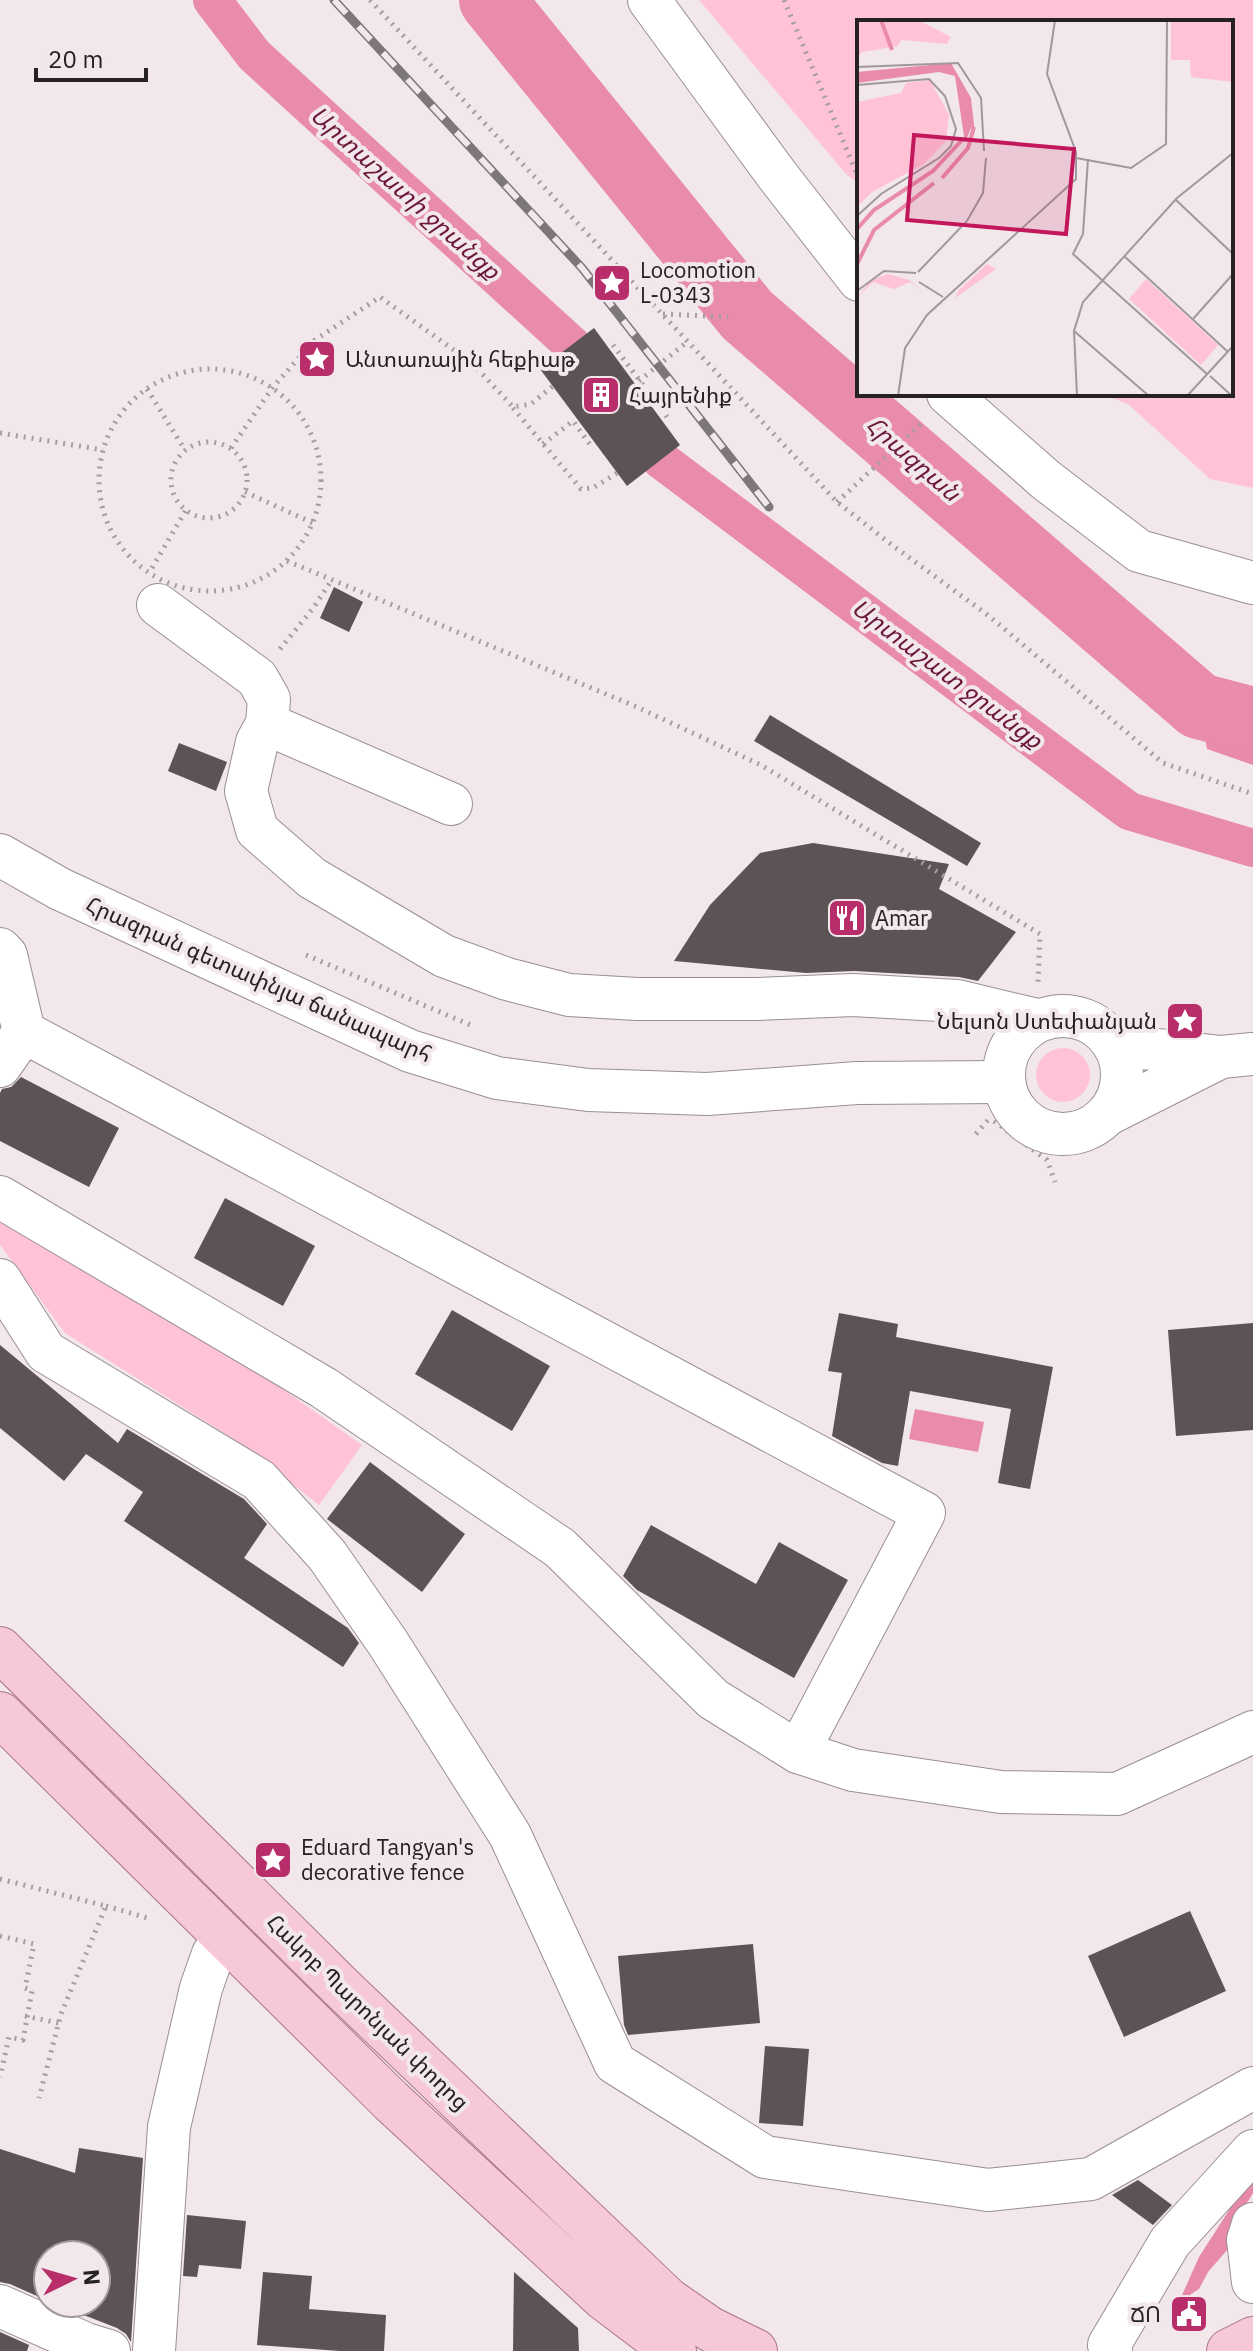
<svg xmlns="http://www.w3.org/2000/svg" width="1253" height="2351" font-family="'IBM Plex Sans','Noto Sans Armenian',sans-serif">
<rect width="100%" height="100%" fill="#f2e7ea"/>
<!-- green -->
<g fill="#ffc3d5">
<path d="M699,0H1253V488L1210,479L1128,404L1102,394H1231V22H859V184L846,174Z"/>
<circle cx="1063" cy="1075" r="27"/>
<path d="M0,1212L56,1255L277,1385L362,1445L319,1505L238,1442L65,1333L0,1245Z"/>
</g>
<!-- forest -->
<path fill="#e789a9" d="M1253,2173V2193L1240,2214L1228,2249L1208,2272L1199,2289L1179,2302L1199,2257Z"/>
<!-- water -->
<g fill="#e98baa">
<path d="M1253,703V765L1207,749L1199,706Z"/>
<path d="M915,1409L984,1422L978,1452L909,1439Z"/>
</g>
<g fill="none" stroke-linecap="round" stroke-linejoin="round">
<!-- canal -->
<g stroke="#e98baa" stroke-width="38">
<path d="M212,0L254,55L572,345"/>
<path d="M661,460L1129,811L1253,848"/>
</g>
<!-- river -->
<path stroke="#e98baa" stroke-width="66" d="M492,0L747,315L1199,706L1253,720"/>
</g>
<!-- building -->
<g fill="#5c5355">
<path d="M594,328L680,445L627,486L540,369Z"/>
<path d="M334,587L363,602L349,632L320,618Z"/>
<path d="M770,715L981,843L967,866L754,741Z"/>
<path d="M179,743L227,762L216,791L168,771Z"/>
<path d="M813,843L949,864L939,889L1016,932L978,981L959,977L854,971L806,973L674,961L710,905L760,853Z"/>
<path d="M21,1077L119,1128L89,1187L0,1141V1093L2,1089L11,1087Z"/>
<path d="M225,1198L315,1246L283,1306L194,1258Z"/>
<path d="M452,1310L550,1366L512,1431L415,1374Z"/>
<path d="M839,1313L898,1324L896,1337L1053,1367L1030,1489L998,1483L1011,1409L910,1391L898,1466L882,1463L832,1436L842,1373L828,1371Z"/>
<path d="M1253,1323V1430L1176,1436L1168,1330Z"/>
<path d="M0,1345L118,1443L127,1429L244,1499L267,1524L244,1558L348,1628L359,1643L343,1667L124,1521L143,1492L86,1454L64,1481L0,1428Z"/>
<path d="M370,1462L465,1534L422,1592L327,1519Z"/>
<path d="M651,1525L756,1584L779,1542L848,1580L794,1678L637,1590L623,1576Z"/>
<path d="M1190,1911L1226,1991L1124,2037L1088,1956Z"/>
<path d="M753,1944L760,2023L628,2035L624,2025L618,1956Z"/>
<path d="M765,2046L809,2049L803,2126L759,2123Z"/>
<path d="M79,2148L143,2158L131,2342L126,2334L117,2328L53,2303H96V2255H48V2301L10,2284L0,2282V2149L75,2173Z"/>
<path d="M1138,2180L1172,2205L1153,2225L1112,2195Z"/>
<path d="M187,2215L246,2221L241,2269L199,2265L197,2277L183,2276Z"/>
<path d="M263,2272L312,2276L309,2309L386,2315L384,2351H340L257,2345Z"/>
<path d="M514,2272L578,2328L579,2351H513Z"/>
<path d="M0,2332L29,2345L27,2351H0Z"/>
</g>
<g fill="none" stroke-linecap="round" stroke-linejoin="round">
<!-- minor casing -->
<g stroke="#998f92" stroke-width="44">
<g id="minor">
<path d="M649,0L777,175L859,280"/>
<path d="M948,394L1046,480L1139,551L1253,583"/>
<path d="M158,605L257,678L269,699L267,724L257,742L246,791L257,830L312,878L444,956L507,979L569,995L637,999H758L853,995L957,1001L1037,1020"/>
<path d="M267,724L451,804"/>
<path d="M0,855L60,889L410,1051L497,1078L588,1090L707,1094L857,1083L1004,1082"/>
<path d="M0,949L6,955L24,1032L0,1066"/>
<circle cx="1063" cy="1075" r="59"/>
<path d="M24,1032L924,1513L798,1752"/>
<path d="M1115,1045L1221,1057L1253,1054"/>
<path d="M1108,1114L1221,1057"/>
<path d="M0,1197L324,1388L560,1548L713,1699L798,1752L853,1770L1001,1792L1117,1794L1253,1732"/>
<path d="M0,1280L46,1352L259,1480L327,1555L388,1643L510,1835L615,2063L765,2157L988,2190L1091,2179L1253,2088"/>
<path d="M1253,2224L1248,2240L1253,2282"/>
<path d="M0,2306L86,2344L109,2351"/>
<path d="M154,2351L169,2127L201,1988L213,1954L225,1938"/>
<path d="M1111,2351L1109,2345L1170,2242L1253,2151"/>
</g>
</g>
<!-- major casing -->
<g stroke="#ab7686" stroke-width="46">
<g id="major">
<path d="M0,1649L341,1987L668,2300L710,2329L755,2351"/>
<path d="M0,1714L391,2101L605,2299L674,2351"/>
<path d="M1229,2351L1253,2339"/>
</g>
</g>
<!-- path -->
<g stroke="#a59d9f" stroke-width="5" stroke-dasharray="2 6" stroke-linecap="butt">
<path d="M370,0L837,502L892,545L989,616L1163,763L1253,794"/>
<path d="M784,0L859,179"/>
<path d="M663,314L728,317"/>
<path d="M613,345L670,421"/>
<circle cx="210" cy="480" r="111"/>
<path d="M639,381L687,342"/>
<path d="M147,389L185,450"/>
<path d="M513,408L581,489L593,488L617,473"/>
<path d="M0,433L103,450"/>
<circle cx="209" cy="480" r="38"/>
<path d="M543,444L573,421L591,446"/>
<path d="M231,448L273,387L315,340L380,297L472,363L513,407L531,404L553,386"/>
<path d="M245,492L313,523"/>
<path d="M837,502L922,423"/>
<path d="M287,561L637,707L761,765L1040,934L1038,983"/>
<path d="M152,568L186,510"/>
<path d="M280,649L314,607L331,581"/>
<path d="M306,955L473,1026"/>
<path d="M994,1121L1047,1160L1055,1182"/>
<path d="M976,1134L988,1120"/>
<path d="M0,1879L106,1906L61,2014L39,2098"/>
<path d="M106,1906L148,1918"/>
<path d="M0,1936L34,1944L25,1988L32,1991L23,2040L9,2037L0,2077"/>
<path d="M25,2016L59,2023"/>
</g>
<!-- minor -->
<use href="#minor" stroke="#fff" stroke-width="42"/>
<!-- major -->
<use href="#major" stroke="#f7c8d7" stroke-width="44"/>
<!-- rail casing -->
<g stroke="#7e7779" stroke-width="9">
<path id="rail" d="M334,0L582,268L769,507"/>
</g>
<!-- rail -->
<use href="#rail" stroke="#f2e7ea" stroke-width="6" stroke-dasharray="18" stroke-linecap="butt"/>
</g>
<!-- icons -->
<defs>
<g id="sight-square" transform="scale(2)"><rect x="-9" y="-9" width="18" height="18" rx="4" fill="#b82e6a" stroke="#f2e7ea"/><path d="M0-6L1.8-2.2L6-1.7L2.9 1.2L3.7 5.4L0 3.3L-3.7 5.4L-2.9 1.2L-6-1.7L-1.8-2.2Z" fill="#fff"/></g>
<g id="building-square" transform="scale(2)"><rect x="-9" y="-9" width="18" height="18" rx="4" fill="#b82e6a" stroke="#f2e7ea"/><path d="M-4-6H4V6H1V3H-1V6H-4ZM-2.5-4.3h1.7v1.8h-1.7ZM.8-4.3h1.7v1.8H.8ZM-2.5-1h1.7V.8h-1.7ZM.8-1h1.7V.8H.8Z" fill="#fff"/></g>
<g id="restaurant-square" transform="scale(2)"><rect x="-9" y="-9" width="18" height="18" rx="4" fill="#b82e6a" stroke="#f2e7ea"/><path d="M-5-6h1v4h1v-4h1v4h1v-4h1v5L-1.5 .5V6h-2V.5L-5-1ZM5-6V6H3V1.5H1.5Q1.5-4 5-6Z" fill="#fff"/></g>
<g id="civic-square" transform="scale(2)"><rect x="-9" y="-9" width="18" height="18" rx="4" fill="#b82e6a" stroke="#f2e7ea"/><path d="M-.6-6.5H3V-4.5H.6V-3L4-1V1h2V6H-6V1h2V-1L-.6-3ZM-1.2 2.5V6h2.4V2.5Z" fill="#fff"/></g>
</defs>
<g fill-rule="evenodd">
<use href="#sight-square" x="612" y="283"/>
<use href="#sight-square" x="317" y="359"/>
<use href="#building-square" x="601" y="395"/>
<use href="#restaurant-square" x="847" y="918"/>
<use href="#sight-square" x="1185" y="1021"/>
<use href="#sight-square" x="273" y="1860"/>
<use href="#civic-square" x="1189" y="2314"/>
</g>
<g text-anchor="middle" stroke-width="8" stroke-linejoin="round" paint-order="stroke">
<!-- poi labels -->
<g font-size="22" fill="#262223" stroke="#f2e7ea" text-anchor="start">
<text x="640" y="278">Locomotion<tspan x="640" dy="25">L-0343</tspan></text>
<text x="345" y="367">Անտառային հեքիաթ</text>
<text x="629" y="403">Հայրենիք</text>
<text x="875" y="926">Amar</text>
<text x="1157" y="1029" text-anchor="end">Նելսոն Ստեփանյան</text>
<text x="301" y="1855">Eduard Tangyan's<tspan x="301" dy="25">decorative fence</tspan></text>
<text x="1161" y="2322" text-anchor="end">ՃՈ</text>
</g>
<!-- street labels -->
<g font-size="22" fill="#262223" stroke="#f2e7ea">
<text transform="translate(259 979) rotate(24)" y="8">Հրազդան գետափնյա ճանապարհ</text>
<text transform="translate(368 2012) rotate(44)" y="8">Հակոբ Պարոնյան փողոց</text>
</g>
<!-- water labels -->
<g font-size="24" font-style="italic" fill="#6b183c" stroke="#f2e7ea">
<text transform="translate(405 193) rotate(42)" y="8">Արտաշատի ջրանցք</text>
<text transform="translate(913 459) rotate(41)" y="8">Հրազդան</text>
<text transform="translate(947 674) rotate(37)" y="8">Արտաշատ ջրանցք</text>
</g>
</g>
<!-- overview -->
<g transform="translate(857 20)">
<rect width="376" height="376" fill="#f2e7ea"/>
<path d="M0,0H61L94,17L90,24L44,20L41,26L5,32L0,38ZM314,0H376V62L334,57L333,40H314ZM73,60L92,95L89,121L67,144L15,172L0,187V82L44,73L49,63ZM130,244L139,249L98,278L102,270ZM31,254L52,260L64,269L53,262L37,269L16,262L0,278L14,260ZM289,259L361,325L344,345L272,279Z" fill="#ffc3d5"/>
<path d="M94,43L114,78L118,113L114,108L108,123L98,56L82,52L0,63V52Z" fill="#e98baa"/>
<path fill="none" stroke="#e98baa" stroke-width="4" d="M24,0L35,30M85,158L111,128L117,107M0,209L17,190L76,151L106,119M0,244L17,210L77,163"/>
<path fill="none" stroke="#a0989a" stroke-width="2" d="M0,47L101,43L124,78L127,131M0,65L72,59L88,76L99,109L94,126L82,138L24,174L0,196M219,138L274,148L309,124L310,0M231,139L226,214L216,234L350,354M319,180L376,234M267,236L371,332M61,252L110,201L126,173L129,138M62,262L86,277M0,271L27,251L59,253M336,299L376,254M217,311L292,376M353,356L375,376M41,376L48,328L70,295L219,159V132L190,54L198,0M220,376L217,311L226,282L320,178L376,133M330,376L376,326"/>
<path fill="#c2185b" fill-opacity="0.15" stroke="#c2185b" stroke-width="4" d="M57,115L217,129L209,214L50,200Z"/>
<rect width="376" height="376" fill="none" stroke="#262223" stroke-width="4"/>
</g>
<!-- north arrow -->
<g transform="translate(72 2279) rotate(85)"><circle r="38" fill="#f2e7ea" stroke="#a0989a" stroke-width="2"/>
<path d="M0-6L14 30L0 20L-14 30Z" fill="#b82e6a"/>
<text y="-12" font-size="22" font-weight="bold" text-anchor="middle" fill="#262223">N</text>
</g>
<!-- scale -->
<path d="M36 68v12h110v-12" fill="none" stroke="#262223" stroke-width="4"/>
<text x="48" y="68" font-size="24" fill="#262223" stroke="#f2e7ea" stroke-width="6" paint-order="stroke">20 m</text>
</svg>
